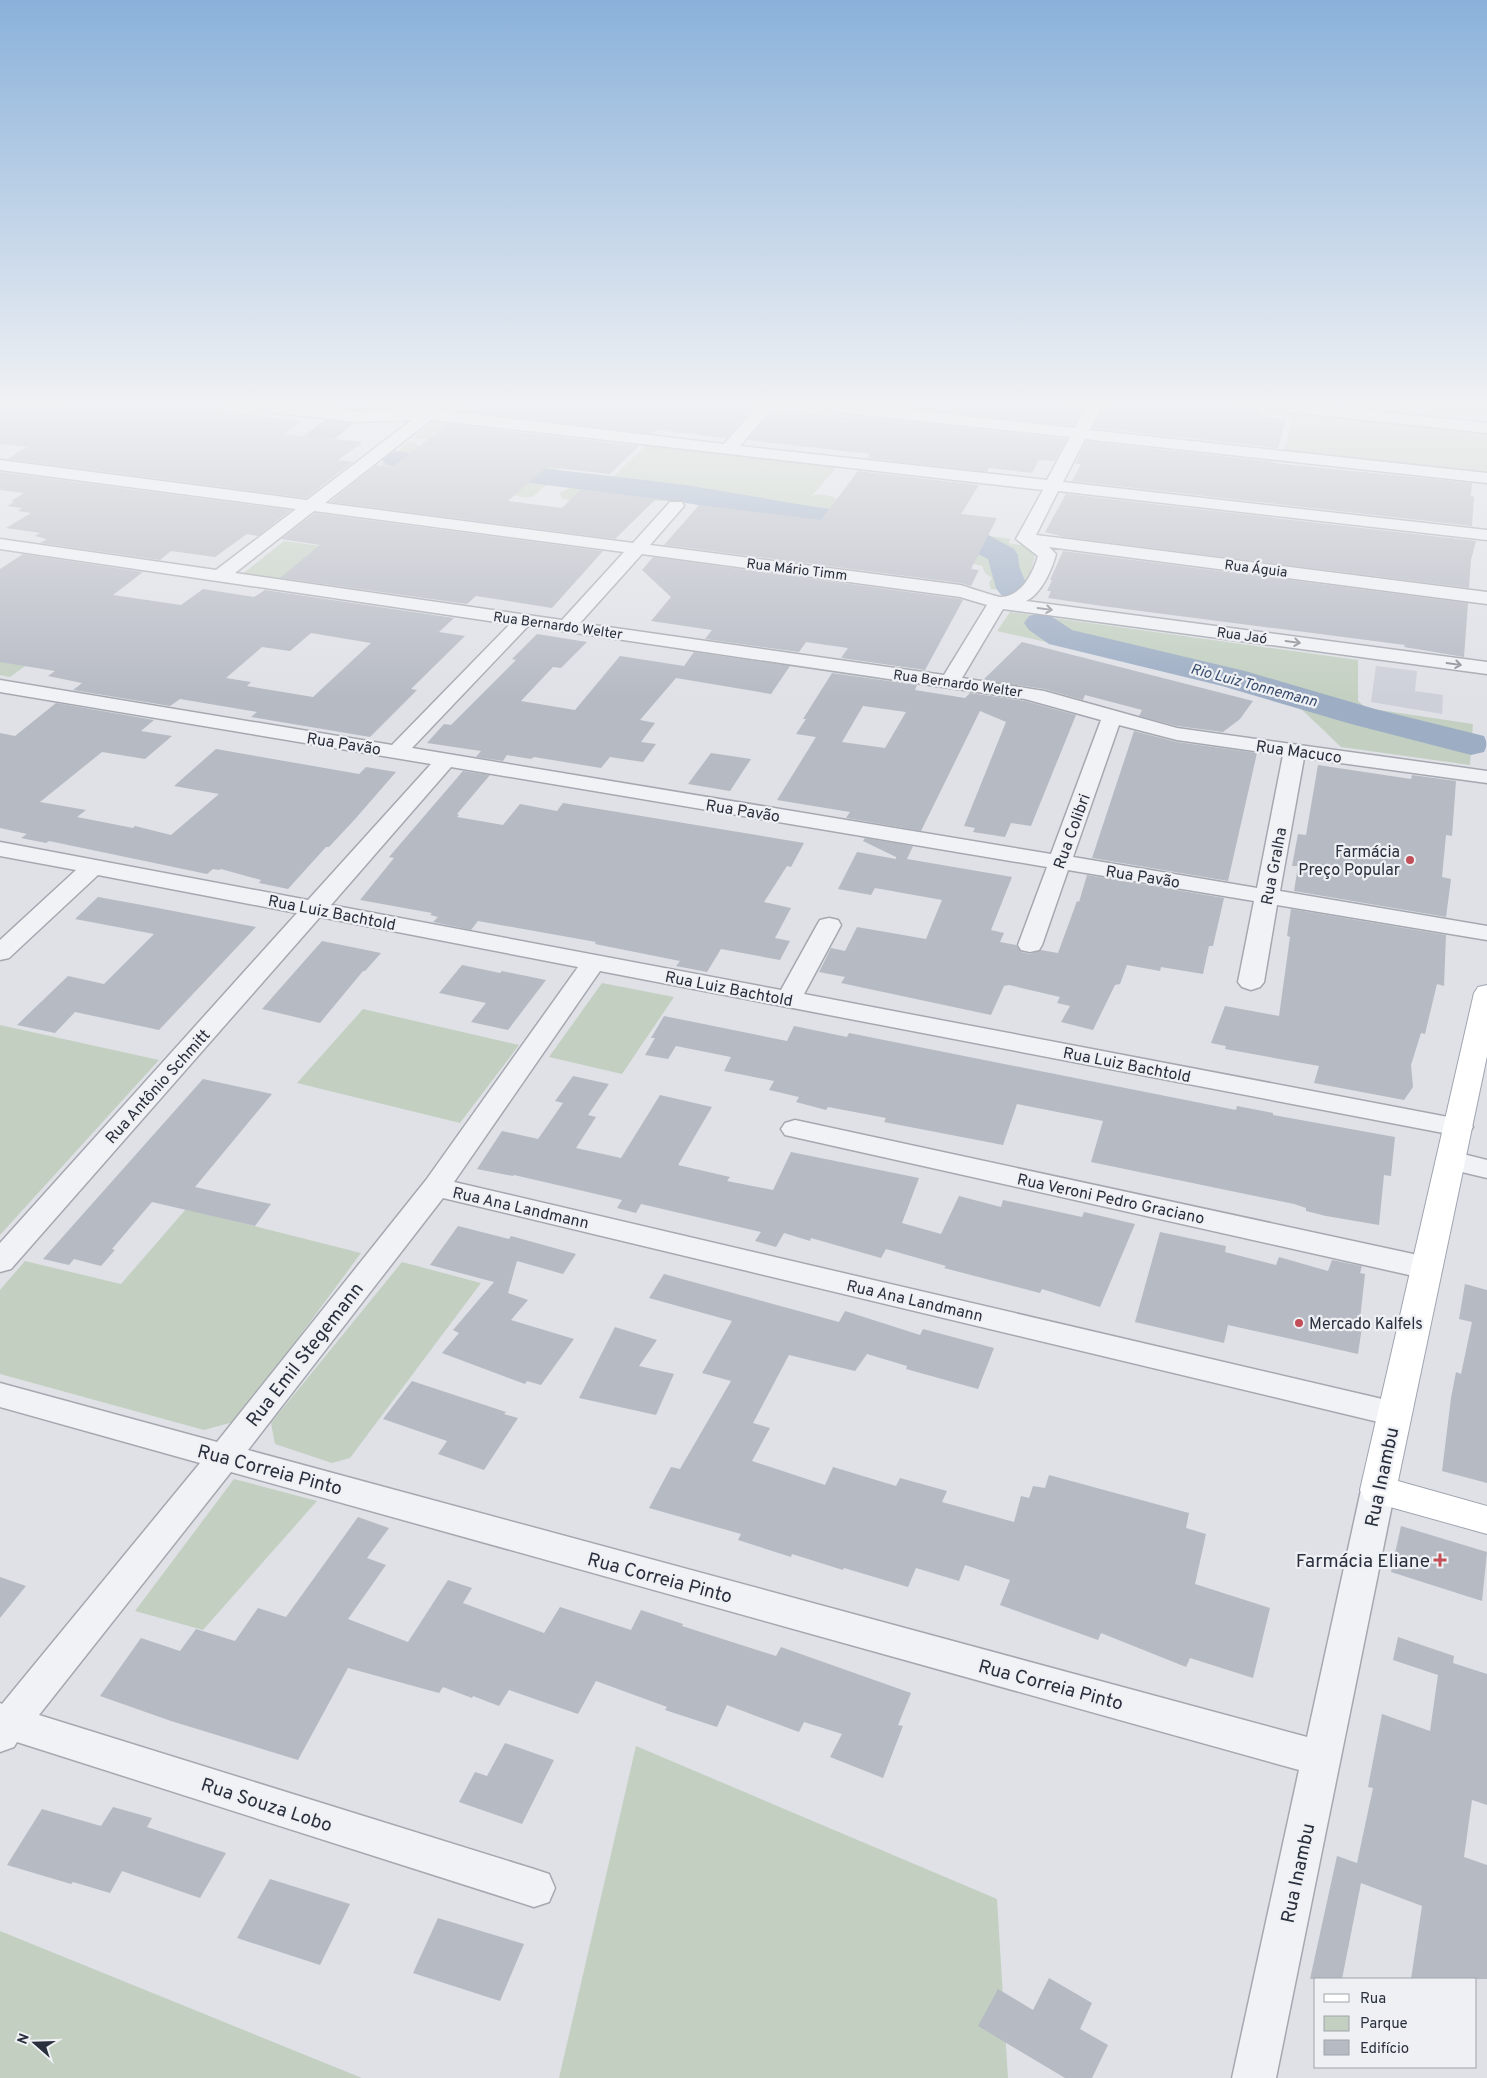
<svg xmlns="http://www.w3.org/2000/svg" width="1487" height="2078" font-family="Overpass,sans-serif">
<rect width="100%" height="100%" fill="#dfe1e7"/>
<!-- built -->
<path fill="#cdd0d8" d="M1376,666L1417,671L1415,691L1443,695L1442,714L1371,702Z"/>
<!-- green -->
<g fill="#c3d0c1" fill-rule="evenodd">
<path d="M1295,410L1487,430V477L1283,455Z"/>
<path d="M447,420L452,423L447,427L432,433L430,439H412L436,421Z"/>
<path d="M409,442H415V444L420,446L549,465C556,474 597,475 610,478L613,477L648,443L839,464L812,496C823,493 831,495 840,501L977,534L1010,539L1009,543L1025,546L1035,556L1028,582L1017,591V581L1008,571L1013,560L1004,550L988,544L977,537H965L994,551L998,558L1000,575L1009,591L991,589L989,583L992,578L985,573L982,566L762,513L755,508L674,500L630,503L570,500L563,499L559,493L570,488C565,487 559,484 554,484C532,486 544,505 510,494L380,465L385,459L414,462L419,461L392,456ZM535,473L674,490L728,501L525,475Z"/>
<path d="M284,541L321,546L279,580L241,575Z"/>
<path d="M1010,612L1358,660V701L1366,708L1473,724L1470,765L1341,747L1296,704L1161,668L997,631Z"/>
<path d="M67,636L10,677L0,675V660Z"/>
<path d="M602,983L674,997L622,1074L549,1057Z"/>
<path d="M363,1009L519,1045L460,1123L297,1083Z"/>
<path d="M0,1025L159,1060L0,1235Z"/>
<path d="M186,1209L361,1253L237,1421L204,1430L0,1374V1290L25,1261L121,1284Z"/>
<path d="M402,1262L481,1283L350,1458L332,1463L275,1444L271,1423Z"/>
<path d="M234,1479L317,1501L203,1630L135,1611Z"/>
<path d="M636,1746L997,1899L1008,2078H559Z"/>
<path d="M0,1931L362,2078H0Z"/>
</g>
<g fill="none" stroke-linecap="round" stroke-linejoin="round">
<!-- river -->
<g fill="#9dadc4" fill-rule="evenodd">
<path d="M341,407H371L367,412L319,452C298,457 271,452 250,447L247,441L250,435L260,433L303,437Z"/>
<path d="M396,451L464,462L508,464L686,485L809,506L970,528L981,531L1014,549L1018,555L1019,566L1028,588L1023,595L1012,597L1001,595L996,588L988,559L956,543L809,524L686,503L508,480L464,478L386,465L382,459L386,453Z"/>
<path d="M1040,613L1051,616L1072,630L1245,671L1375,709L1484,736C1487,742 1487,746 1484,752L1471,755L1351,724L1222,686L1049,644L1029,630L1024,623L1029,616Z"/>
</g>
</g>
<!-- building -->
<g fill="#b6bac3" fill-rule="evenodd">
<path d="M9,407L57,410L61,407H224L218,411L301,421L284,434L363,442L338,460L353,462L306,498L7,459L27,447L0,444V412Z"/>
<path d="M467,407H754L727,438L656,430L652,434L462,411Z"/>
<path d="M901,407H1064L1083,409L1074,426Z"/>
<path d="M1109,407H1226L1262,411L1260,416L1286,419L1278,448L1093,428L1102,410H1108Z"/>
<path d="M773,410L851,418V415L1067,439L1055,461L1039,460L1032,473L989,468L987,472L867,458L870,454L747,440Z"/>
<path d="M447,424L639,446L610,474L546,467L508,501L562,508L581,489L656,499L615,539L330,502L376,465L393,467Z"/>
<path d="M1086,441L1275,462L1274,463L1472,483L1471,496L1474,497L1472,526L1072,481L1081,464H1075Z"/>
<path d="M858,471L979,485L961,514L997,518L971,569L979,570L971,586L960,583L664,545L699,505L821,520Z"/>
<path d="M0,472L291,510L258,536L247,534L215,557L171,551L160,560L40,543L47,539L35,536L40,533L6,528L31,513L18,511L22,508L7,506L14,502L11,501L24,493L0,490Z"/>
<path d="M1066,494L1476,541L1471,560L1469,588L1064,537L1045,532Z"/>
<path d="M315,513L603,551L552,608L476,596L467,604L280,578L320,545L281,539Z"/>
<path d="M1063,551L1468,603L1464,657L1404,647L1405,645L1102,606L1048,598L1051,591H1047L1052,580H1050Z"/>
<path d="M23,554L143,572L113,595L181,605L203,589L254,597L265,590L454,618L439,632L465,636L411,689L417,690L370,737L251,717L257,712L180,699L170,706L73,690L82,683L48,676L55,671L0,662V569ZM311,633L371,643L313,697L247,686L251,682L226,678L262,647L290,651Z"/>
<path d="M653,557L960,599L963,600L925,670L841,658L848,648L806,642L799,652L705,639L712,630L651,621L671,597L642,570Z"/>
<path d="M537,634L587,642L561,668L553,667L521,701L575,710L620,656L684,666L694,652L790,666L771,694L676,678L640,720L655,723L641,742L656,744L643,762L610,757L601,768L534,757L531,759L507,755L503,761L476,757L481,751L427,743L444,724L451,725L516,660L512,659Z"/>
<path d="M1022,642L1253,701L1240,719L1223,732L1177,726L1139,716L1142,710L1085,695L1083,700L1044,689L983,680Z"/>
<path d="M832,673L917,685L915,690L965,698L970,693L1025,701L1076,715L1031,826L1011,823L1005,837L973,832L975,828L964,826L1006,722L980,711L921,831L846,818L850,812L777,800L816,737L796,734L806,719H803ZM863,706L906,712L885,748L842,742Z"/>
<path d="M56,703L154,720L141,731L172,736L145,759L102,752L40,802L86,810L77,817L133,828L135,826L171,835L219,794L174,786L216,749L359,774L366,767L396,772L356,818L329,847H326L288,889L259,883L261,880L221,869L219,870L213,869L207,874L49,841L46,843L21,838L27,834L0,828V733L15,736Z"/>
<path d="M1134,731L1177,742L1257,753L1228,881L1092,858Z"/>
<path d="M711,753L751,759L730,791L688,784Z"/>
<path d="M1318,765L1411,779L1412,775L1456,781L1452,836L1446,835L1442,877L1451,879L1446,917L1294,891L1298,866H1292L1298,834L1306,835Z"/>
<path d="M463,771L490,775L457,814L459,815L457,817L503,825L520,804L557,811L563,803L804,843L791,867L787,866L764,902L791,908L775,938L790,941L780,960L721,949L707,972L676,966L680,961L595,944L596,942L478,921L471,930L433,922L438,917L430,915L432,913L360,900L394,858L389,857Z"/>
<path d="M865,838L913,846L907,859L1012,877L991,930L1004,933L1000,942L1016,945L1021,952L1030,954L1041,950L1058,953L1077,901L1079,902L1087,875L1224,898L1213,946H1209L1203,974L1161,967L1160,971L1127,965L1120,984L1115,985L1093,1030L1061,1022L1070,1006L1057,1003L1060,997L1009,985L1004,986L991,1015L841,983L845,977L819,972L831,948L845,951L857,927L926,939L942,900L875,888L871,895L838,889L857,852L896,859V857L863,841Z"/>
<path d="M98,897L142,905L256,927L159,1030L75,1012L55,1033L17,1025L68,976L104,984L154,934L75,919Z"/>
<path d="M1291,909L1446,935L1444,986L1437,984L1425,1034L1421,1033L1411,1065L1413,1087L1404,1100L1314,1083L1319,1066L1225,1049L1226,1046L1211,1043L1225,1006L1279,1016L1290,937L1287,936Z"/>
<path d="M322,941L381,953L365,971H363L320,1023L262,1009Z"/>
<path d="M462,965L500,973L502,971L546,980L508,1030L471,1022L486,1003L439,993Z"/>
<path d="M664,1016L787,1041L794,1026L847,1037L849,1033L1236,1110L1237,1106L1273,1113V1115L1395,1137L1391,1176L1384,1175L1379,1225L1326,1216L1306,1211V1208L1294,1204L1091,1162L1103,1121L1017,1104L1003,1145L884,1122L886,1118L828,1107L826,1110L796,1102L799,1097L769,1090L774,1081L724,1071L731,1057L676,1046L668,1059L645,1055L655,1038H651Z"/>
<path d="M573,1076L609,1084L588,1115L596,1117L576,1148L621,1158L660,1095L712,1107L678,1165L730,1177L727,1181L773,1190L791,1152L919,1178L902,1223L941,1234L959,1196L1001,1207L1003,1200L1082,1217L1084,1212L1135,1224L1100,1307L1042,1289L1040,1293L944,1268L946,1266L886,1249L881,1258L811,1238L810,1241L784,1233L776,1247L755,1241L761,1232L641,1204L636,1213L617,1208L622,1200L514,1175L513,1176L477,1169L502,1131L538,1139L563,1103L555,1101Z"/>
<path d="M203,1079L272,1094L195,1187L271,1204L255,1226L152,1202L112,1249L115,1250L101,1266L74,1259L69,1265L43,1259Z"/>
<path d="M458,1226L509,1239L511,1236L576,1254L563,1274L517,1261L508,1293L528,1300L511,1320L574,1339L541,1385L527,1381L525,1384L442,1353L459,1333L453,1330L494,1282L430,1265Z"/>
<path d="M1160,1232L1226,1246L1225,1252L1276,1265L1279,1257L1328,1271L1332,1260L1362,1266L1360,1273L1365,1274L1360,1319L1363,1320L1358,1354L1228,1325L1224,1343L1135,1322Z"/>
<path d="M664,1274L839,1322L845,1311L920,1335L923,1329L994,1348L978,1389L906,1369L907,1366L867,1354L855,1371L789,1355L753,1423L770,1428L752,1461L825,1485L833,1467L896,1486L900,1478L947,1491L942,1502L1014,1522L1021,1496L1029,1498L1033,1486L1045,1488L1049,1475L1189,1513L1186,1528L1206,1534L1195,1584L1270,1608L1253,1678L1190,1658L1186,1667L1101,1633L1098,1640L1000,1605L1010,1580L965,1565L959,1581L916,1568L908,1587L844,1568L843,1570L792,1554L791,1557L738,1540L741,1534L649,1508L671,1467L680,1469L731,1381L702,1373L732,1321L649,1298Z"/>
<path d="M1465,1284L1487,1290V1483L1442,1471L1451,1398L1456,1372L1461,1374L1472,1322L1459,1319Z"/>
<path d="M615,1327L657,1340L639,1366L674,1374L656,1415L579,1398Z"/>
<path d="M412,1381L506,1412L504,1414L518,1418L484,1470L438,1454L447,1441L383,1419Z"/>
<path d="M358,1517L389,1528L367,1558L386,1565L348,1619L408,1642L448,1580L472,1588L463,1603L544,1633L560,1607L631,1630L641,1610L683,1624L682,1626L776,1656L781,1647L911,1693L898,1725L903,1726L883,1778L830,1757L842,1734L804,1722L799,1732L727,1705L717,1727L665,1710L667,1707L596,1681L578,1714L509,1690L499,1706L473,1696L472,1698L443,1687L439,1693L348,1668L298,1760L171,1721L100,1696L141,1638L180,1651L196,1629L235,1641L258,1608L286,1617Z"/>
<path d="M1401,1526L1487,1552L1482,1601L1391,1572Z"/>
<path d="M0,1577L26,1586L0,1618Z"/>
<path d="M1398,1637L1454,1656L1453,1663L1487,1674V1805L1472,1800L1464,1857L1487,1865V1979H1411L1422,1906L1361,1883L1342,1979H1310L1337,1856L1357,1863L1373,1788L1368,1787L1382,1714L1430,1731L1438,1675L1393,1660Z"/>
<path d="M505,1743L554,1760L522,1824L459,1802L475,1772L487,1776Z"/>
<path d="M113,1807L152,1818L147,1827L226,1853L200,1898L122,1871L110,1893L73,1882L71,1884L7,1865L42,1809L101,1826Z"/>
<path d="M270,1879L350,1904L320,1965L237,1938Z"/>
<path d="M438,1918L524,1944L500,2001L413,1973Z"/>
<path d="M1049,1978L1092,2003L1080,2029L1108,2045L1092,2078H1065L978,2026L998,1989L1033,2010Z"/>
</g>
<g fill="none" stroke-linecap="round" stroke-linejoin="round">
<!-- minor casing -->
<g stroke="#a5a8b0" stroke-width="3">
<g id="minor">
<path d="M264,407H313L357,412L429,409L724,444L757,407H773L740,446L1047,480L1070,437L837,412L832,410L830,407H881L1075,428L1086,407H1101L1090,430L1487,473V483L1085,439L1063,482L1487,530V540L1058,491L1036,535L1487,592V604L1049,547L1056,554C1052,570 1041,594 1026,601L1487,662V674L1003,609L962,678L1044,691L1177,728L1487,771V783L1304,758L1280,891L1487,926V940L1277,905L1264,982L1260,987L1251,990L1242,987L1238,982L1254,901L1068,870L1042,945L1039,950L1030,952L1021,950L1018,945L1047,867L451,767L331,905L781,990L817,925L820,920L829,918L838,920L841,925L804,994L1469,1121L1473,1127L1469,1133L1459,1136L600,971L454,1182L1395,1402L1407,1405L1411,1414L1407,1423L1395,1426L443,1198L248,1450L1307,1737L1361,1490L1366,1481L1378,1477L1390,1481L1395,1490L1276,2078H1232L1299,1770L231,1472L39,1715L534,1869L549,1874L555,1888L549,1902L534,1907L17,1742L14,1747L0,1752V1703L2,1704L200,1463L0,1407V1383L217,1442L426,1180L578,967L320,917L11,1269L0,1272V1243L297,913L98,875L9,958L0,960V940L76,870L0,856V842L308,900L431,764L0,692V680L392,745L510,624L0,549V539L216,570L296,509L0,470V460L307,500L412,420L357,422L271,412L266,410ZM431,420L1043,490L1016,539L1038,556C1033,573 1022,596 1001,597C996,597 968,587 960,585L650,545L684,506L682,502H670L633,543L325,503ZM314,511L624,552L562,620L235,573ZM642,554L960,597L987,605L944,675L580,623ZM528,626L1025,699L1101,720L1051,854L412,748ZM1119,725L1177,740L1283,755L1257,888L1073,857Z"/>
<path d="M1283,407H1335L1487,423V433L1290,412L1285,410Z"/>
<path d="M795,1120L1427,1257L1438,1261L1442,1268L1438,1275L1427,1279L785,1135L781,1129L785,1123Z"/>
<path d="M1451,1151L1487,1160V1178L1441,1167L1437,1160L1441,1153Z"/>
</g>
</g>
<!-- major casing -->
<g stroke="#9fa5b1" stroke-width="2">
<path id="major" d="M1487,985V1056L1398,1481L1487,1506V1534L1365,1500L1360,1490L1474,993L1478,987Z"/>
</g>
<!-- minor -->
<use href="#minor" fill="#f1f2f5" fill-rule="evenodd"/>
<!-- major -->
<use href="#major" fill="#fff" fill-rule="evenodd"/>
</g>
<!-- one-way arrows -->
<defs><path id="oneway-shaft" d="M-6 0H5M1.5-3L5.5 0L1.5 3" fill="none" stroke-width="1.6" stroke-linecap="round" stroke-linejoin="round" transform="scale(1.25)"/></defs>
<g stroke="#8d9098">
<use href="#oneway-shaft" transform="translate(1045 609) rotate(8)"/>
<use href="#oneway-shaft" transform="translate(1293 642) rotate(8)"/>
<use href="#oneway-shaft" transform="translate(1454 664) rotate(8)"/>
</g>
<!-- sky -->
<linearGradient id="sky" x2="0" y2="1"><stop stop-color="#8ab1da"/><stop offset="0.58" stop-color="#f1f2f4"/><stop offset="1" stop-color="#f1f2f4" stop-opacity="0"/></linearGradient>
<rect width="1487" height="698" fill="url(#sky)"/>
<!-- markers -->
<g fill="#c14e59" stroke="#eef0f4" stroke-width="2">
<circle cx="1410" cy="860" r="5"/>
<circle cx="1299" cy="1323" r="5"/>
<path d="M1437.5 1552.5h5v5h5v5h-5v5h-5v-5h-5v-5h5z"/>
</g>
<g text-anchor="middle" stroke-width="4.5" stroke-linejoin="round" paint-order="stroke">
<!-- far-street labels -->
<g font-size="14" fill="#292f3c" stroke="#eef0f4">
<text transform="translate(1256 568) rotate(7)" y="5">Rua Águia</text>
<text transform="translate(797 569) rotate(7)" y="5">Rua Mário Timm</text>
<text transform="translate(558 625) rotate(8)" y="5">Rua Bernardo Welter</text>
<text transform="translate(1242 635) rotate(8)" y="5">Rua Jaó</text>
<text transform="translate(958 683) rotate(8)" y="5">Rua Bernardo Welter</text>
</g>
<!-- far-water labels -->
<g font-size="15" font-style="italic" fill="#374c6c" stroke="#eef0f4">
<text transform="translate(1254 685) rotate(15)" y="5">Rio Luiz Tonnemann</text>
</g>
<!-- street labels -->
<g font-size="16" fill="#292f3c" stroke="#eef0f4">
<text transform="translate(344 743) rotate(9)" y="6">Rua Pavão</text>
<text transform="translate(1299 751) rotate(8)" y="6">Rua Macuco</text>
<text transform="translate(743 810) rotate(9)" y="6">Rua Pavão</text>
<text transform="translate(1071 831) rotate(-70)" y="6">Rua Colibri</text>
<text transform="translate(1273 866) rotate(-79)" y="6">Rua Gralha</text>
<text transform="translate(1143 876) rotate(9)" y="6">Rua Pavão</text>
<text transform="translate(332 912) rotate(11)" y="6">Rua Luiz Bachtold</text>
<text transform="translate(729 988) rotate(11)" y="6">Rua Luiz Bachtold</text>
<text transform="translate(1127 1064) rotate(11)" y="6">Rua Luiz Bachtold</text>
<text transform="translate(157 1086) rotate(-48)" y="6">Rua Antônio Schmitt</text>
<text transform="translate(1111 1198) rotate(12)" y="6">Rua Veroni Pedro Graciano</text>
<text transform="translate(521 1207) rotate(13)" y="6">Rua Ana Landmann</text>
<text transform="translate(915 1300) rotate(13)" y="6">Rua Ana Landmann</text>
</g>
<!-- poi labels -->
<g font-size="16" fill="#292f3c" stroke="#eef0f4" text-anchor="end">
<text x="1400" y="857">Farmácia<tspan x="1400" dy="18">Preço Popular</tspan></text>
<text x="1309" y="1329" text-anchor="start">Mercado Kalfels</text>
</g>
<!-- near-street labels -->
<g font-size="19" fill="#292f3c" stroke="#eef0f4">
<text transform="translate(304 1354) rotate(-52)" y="7">Rua Emil Stegemann</text>
<text transform="translate(270 1469) rotate(15)" y="7">Rua Correia Pinto</text>
<text transform="translate(1381 1477) rotate(-78)" y="7">Rua Inambu</text>
<text transform="translate(660 1577) rotate(15)" y="7">Rua Correia Pinto</text>
<text transform="translate(1051 1684) rotate(15)" y="7">Rua Correia Pinto</text>
<text transform="translate(267 1804) rotate(18)" y="7">Rua Souza Lobo</text>
<text transform="translate(1297 1873) rotate(-78)" y="7">Rua Inambu</text>
</g>
<!-- near-poi labels -->
<g font-size="19" fill="#292f3c" stroke="#eef0f4" text-anchor="end">
<text x="1430" y="1567">Farmácia Eliane</text>
</g>
</g>
<!-- legend -->
<rect x="1314" y="1978" width="162" height="90" fill="#eef0f4" stroke="#9fa3aa"/>
<rect x="1324" y="1994" width="25" height="8" fill="#ffffff" stroke="#9fa3aa"/>
<text x="1360" y="2003" font-size="15" fill="#292f3c">Rua</text>
<rect x="1324" y="2016" width="25" height="15" fill="#c3d0c1" stroke="#9fa3aa"/>
<text x="1360" y="2028" font-size="15" fill="#292f3c">Parque</text>
<rect x="1324" y="2040" width="25" height="15" fill="#b6bac3" stroke="#9fa3aa"/>
<text x="1360" y="2053" font-size="15" fill="#292f3c">Edifício</text>
<!-- north arrow -->
<g transform="translate(35 2043) rotate(290)" stroke="#eef0f4" stroke-width="4" paint-order="stroke">
<path d="M0-4L9 19L0 12L-9 19Z" fill="#292f3c"/>
<text y="-8" font-size="14" font-weight="bold" text-anchor="middle" fill="#292f3c">N</text>
</g>
</svg>
